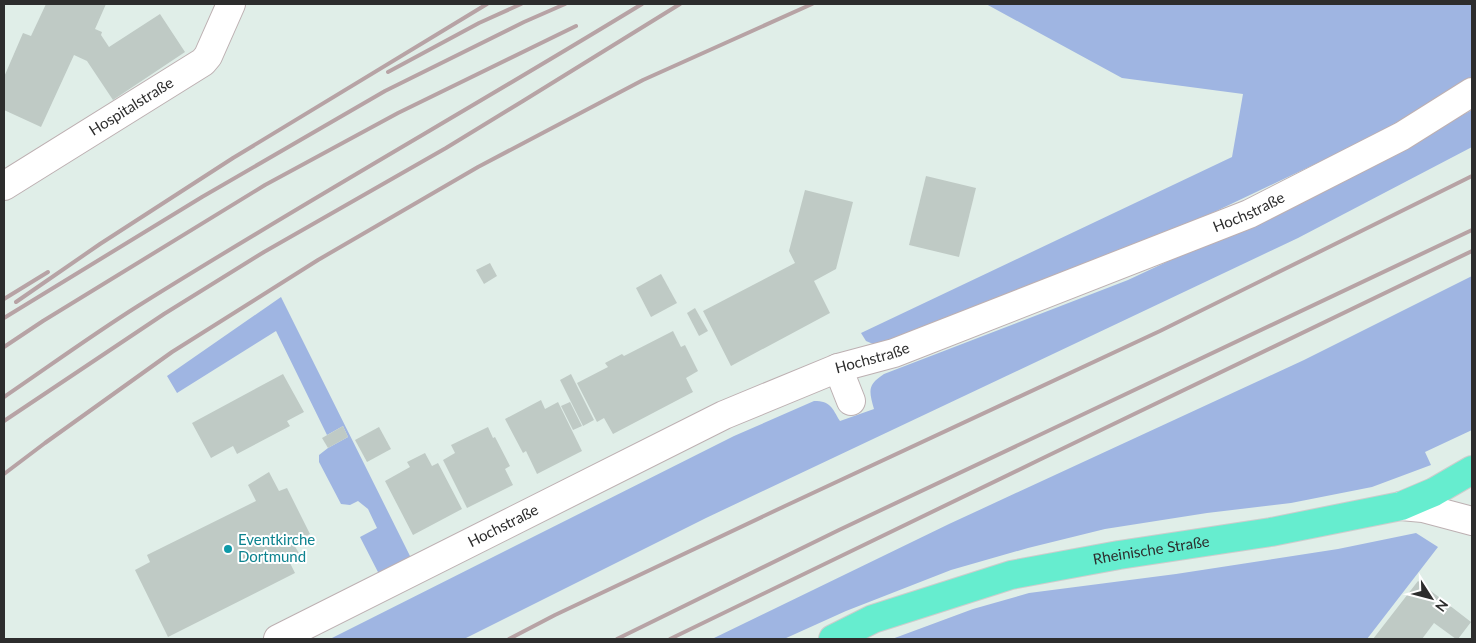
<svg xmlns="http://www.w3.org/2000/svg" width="1476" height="643" font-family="Lato,sans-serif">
<rect width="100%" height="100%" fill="#e0eee8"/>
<!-- green -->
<g fill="#9fb5e2">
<path d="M986,4H1472V83L1414,117L1210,214L880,347L866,341L861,333L1232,157L1243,94L1122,78Z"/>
<path d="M1472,110V147L1298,238L706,518L464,639H330L734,436L814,401C831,401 832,408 840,421L874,409C869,391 867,385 884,374L1128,280L1316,192Z"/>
<path d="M1472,276V430L1425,452L1431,465L1372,487L1291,503L1207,513L1105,529L1028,548L951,570L846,611L784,639H712L949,524L1304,360Z"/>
<path d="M281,297L412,560L380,576L360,537L377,528L368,509L358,501L350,505L341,504L319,462V455L328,448L348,437L343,426L327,435L276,331L177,393L167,376Z"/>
<path d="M1416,533L1438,547L1367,639H892L973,609L1029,593L1176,574L1338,549Z"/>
</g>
<!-- building -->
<g fill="#bfcac5">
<path d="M46,4H106L95,29L102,32L101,35L109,47L160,14L185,52L113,100L87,61L74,55L41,127L4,110V77L23,33L31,36Z"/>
<path d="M926,176L976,188L959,257L909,245Z"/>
<path d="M805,190L853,202L836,269L814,281L830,313L731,366L703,311L795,263L789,251Z"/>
<path d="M490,263L497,276L484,284L476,270Z"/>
<path d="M661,274L677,303L651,317L636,288Z"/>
<path d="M695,308L708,331L699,336L687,313Z"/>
<path d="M673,331L681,347L685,345L698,371L686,378L693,392L613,434L604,418L597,422L577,383L608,367L605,363L622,354L624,356Z"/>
<path d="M283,374L304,412L287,421L290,426L237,454L233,446L211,458L192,423Z"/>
<path d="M571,374L594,420L583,426L560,380Z"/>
<path d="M541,400L545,409L558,402L582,451L537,474L526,451L523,453L505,419Z"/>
<path d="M570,402L582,426L573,430L561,406Z"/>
<path d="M343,426L348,437L328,448L322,438Z"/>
<path d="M379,427L391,449L367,462L355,440Z"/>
<path d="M488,427L493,438L495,437L510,466L505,469L513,485L467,508L443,460L455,453L451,445Z"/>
<path d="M425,453L432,466L438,463L462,509L413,535L385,481L410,467L407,462Z"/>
<path d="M269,472L279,491L287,488L310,534L293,543L300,555L289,561L295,573L168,637L135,570L150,562L147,555L256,501L248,485Z"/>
<path d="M1418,581L1471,622L1458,639H1456L1434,623L1422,639H1373Z"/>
</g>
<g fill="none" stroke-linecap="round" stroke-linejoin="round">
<!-- minor casing -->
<g stroke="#bdb0b2" stroke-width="30">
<g id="minor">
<path id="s1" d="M4,186L203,62L208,56L231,4"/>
<path d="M838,368L851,401"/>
<path d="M1401,506L1423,508L1472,521"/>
<path id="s2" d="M278,639L724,415L838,368L894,353L1249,214L1402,136L1472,92"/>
</g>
</g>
<!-- major casing -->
<g stroke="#cdcdcd" stroke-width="30">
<g id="major">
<path id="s3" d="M833,639L873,619L1011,575L1119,555L1271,532L1401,506L1434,492L1472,470"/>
</g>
</g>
<!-- minor -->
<use href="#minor" stroke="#fff" stroke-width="28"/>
<!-- major -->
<use href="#major" stroke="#66edcf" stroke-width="28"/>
<!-- rail -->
<g stroke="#b7a3a5" stroke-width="4">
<path d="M388,72L479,23L521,4"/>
<path d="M4,299L48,272"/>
<path d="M16,302L100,244L233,158L487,4"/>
<path d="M4,318L202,197L385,91L524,22L565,4"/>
<path d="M4,347L43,321L265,185L398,113L576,26"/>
<path d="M4,397C48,367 92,335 138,306C304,202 475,106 642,4"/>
<path d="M4,421L164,314L264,252L446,148L523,101L680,4"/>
<path d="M4,474L45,443L172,352L318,260L478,167L643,80L812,4"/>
<path d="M509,639L555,615L785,506L1160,331L1472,176"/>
<path d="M617,639L839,530L1472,230"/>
<path d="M670,639L1039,460L1472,251"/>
</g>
</g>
<!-- markers -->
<circle fill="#0f9aa8" stroke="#fff" stroke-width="2" cx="228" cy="549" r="5"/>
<g text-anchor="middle" stroke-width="4" stroke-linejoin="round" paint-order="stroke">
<!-- street labels -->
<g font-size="15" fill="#2d2d2d" stroke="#fff">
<text dy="5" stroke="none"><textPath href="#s1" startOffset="150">Hospitalstraße</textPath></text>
<text dy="5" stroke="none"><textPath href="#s2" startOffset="1062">Hochstraße</textPath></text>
<text dy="5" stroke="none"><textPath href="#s2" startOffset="658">Hochstraße</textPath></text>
<text dy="5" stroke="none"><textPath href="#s2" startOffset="252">Hochstraße</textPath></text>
<text dy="5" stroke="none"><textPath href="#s3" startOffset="332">Rheinische Straße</textPath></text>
</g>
<!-- culture labels -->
<g font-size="15" fill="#0d838f" stroke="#fff" text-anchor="start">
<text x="238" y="545">Eventkirche<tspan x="238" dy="17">Dortmund</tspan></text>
</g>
</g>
<!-- border -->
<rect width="1476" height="643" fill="none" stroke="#2d2d2d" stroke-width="10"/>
<!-- north arrow -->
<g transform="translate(1431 598) rotate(126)" stroke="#ffffff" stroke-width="4" paint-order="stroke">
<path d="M0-4L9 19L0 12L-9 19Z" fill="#2d2d2d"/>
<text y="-8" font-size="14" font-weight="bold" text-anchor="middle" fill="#2d2d2d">N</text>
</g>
</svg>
